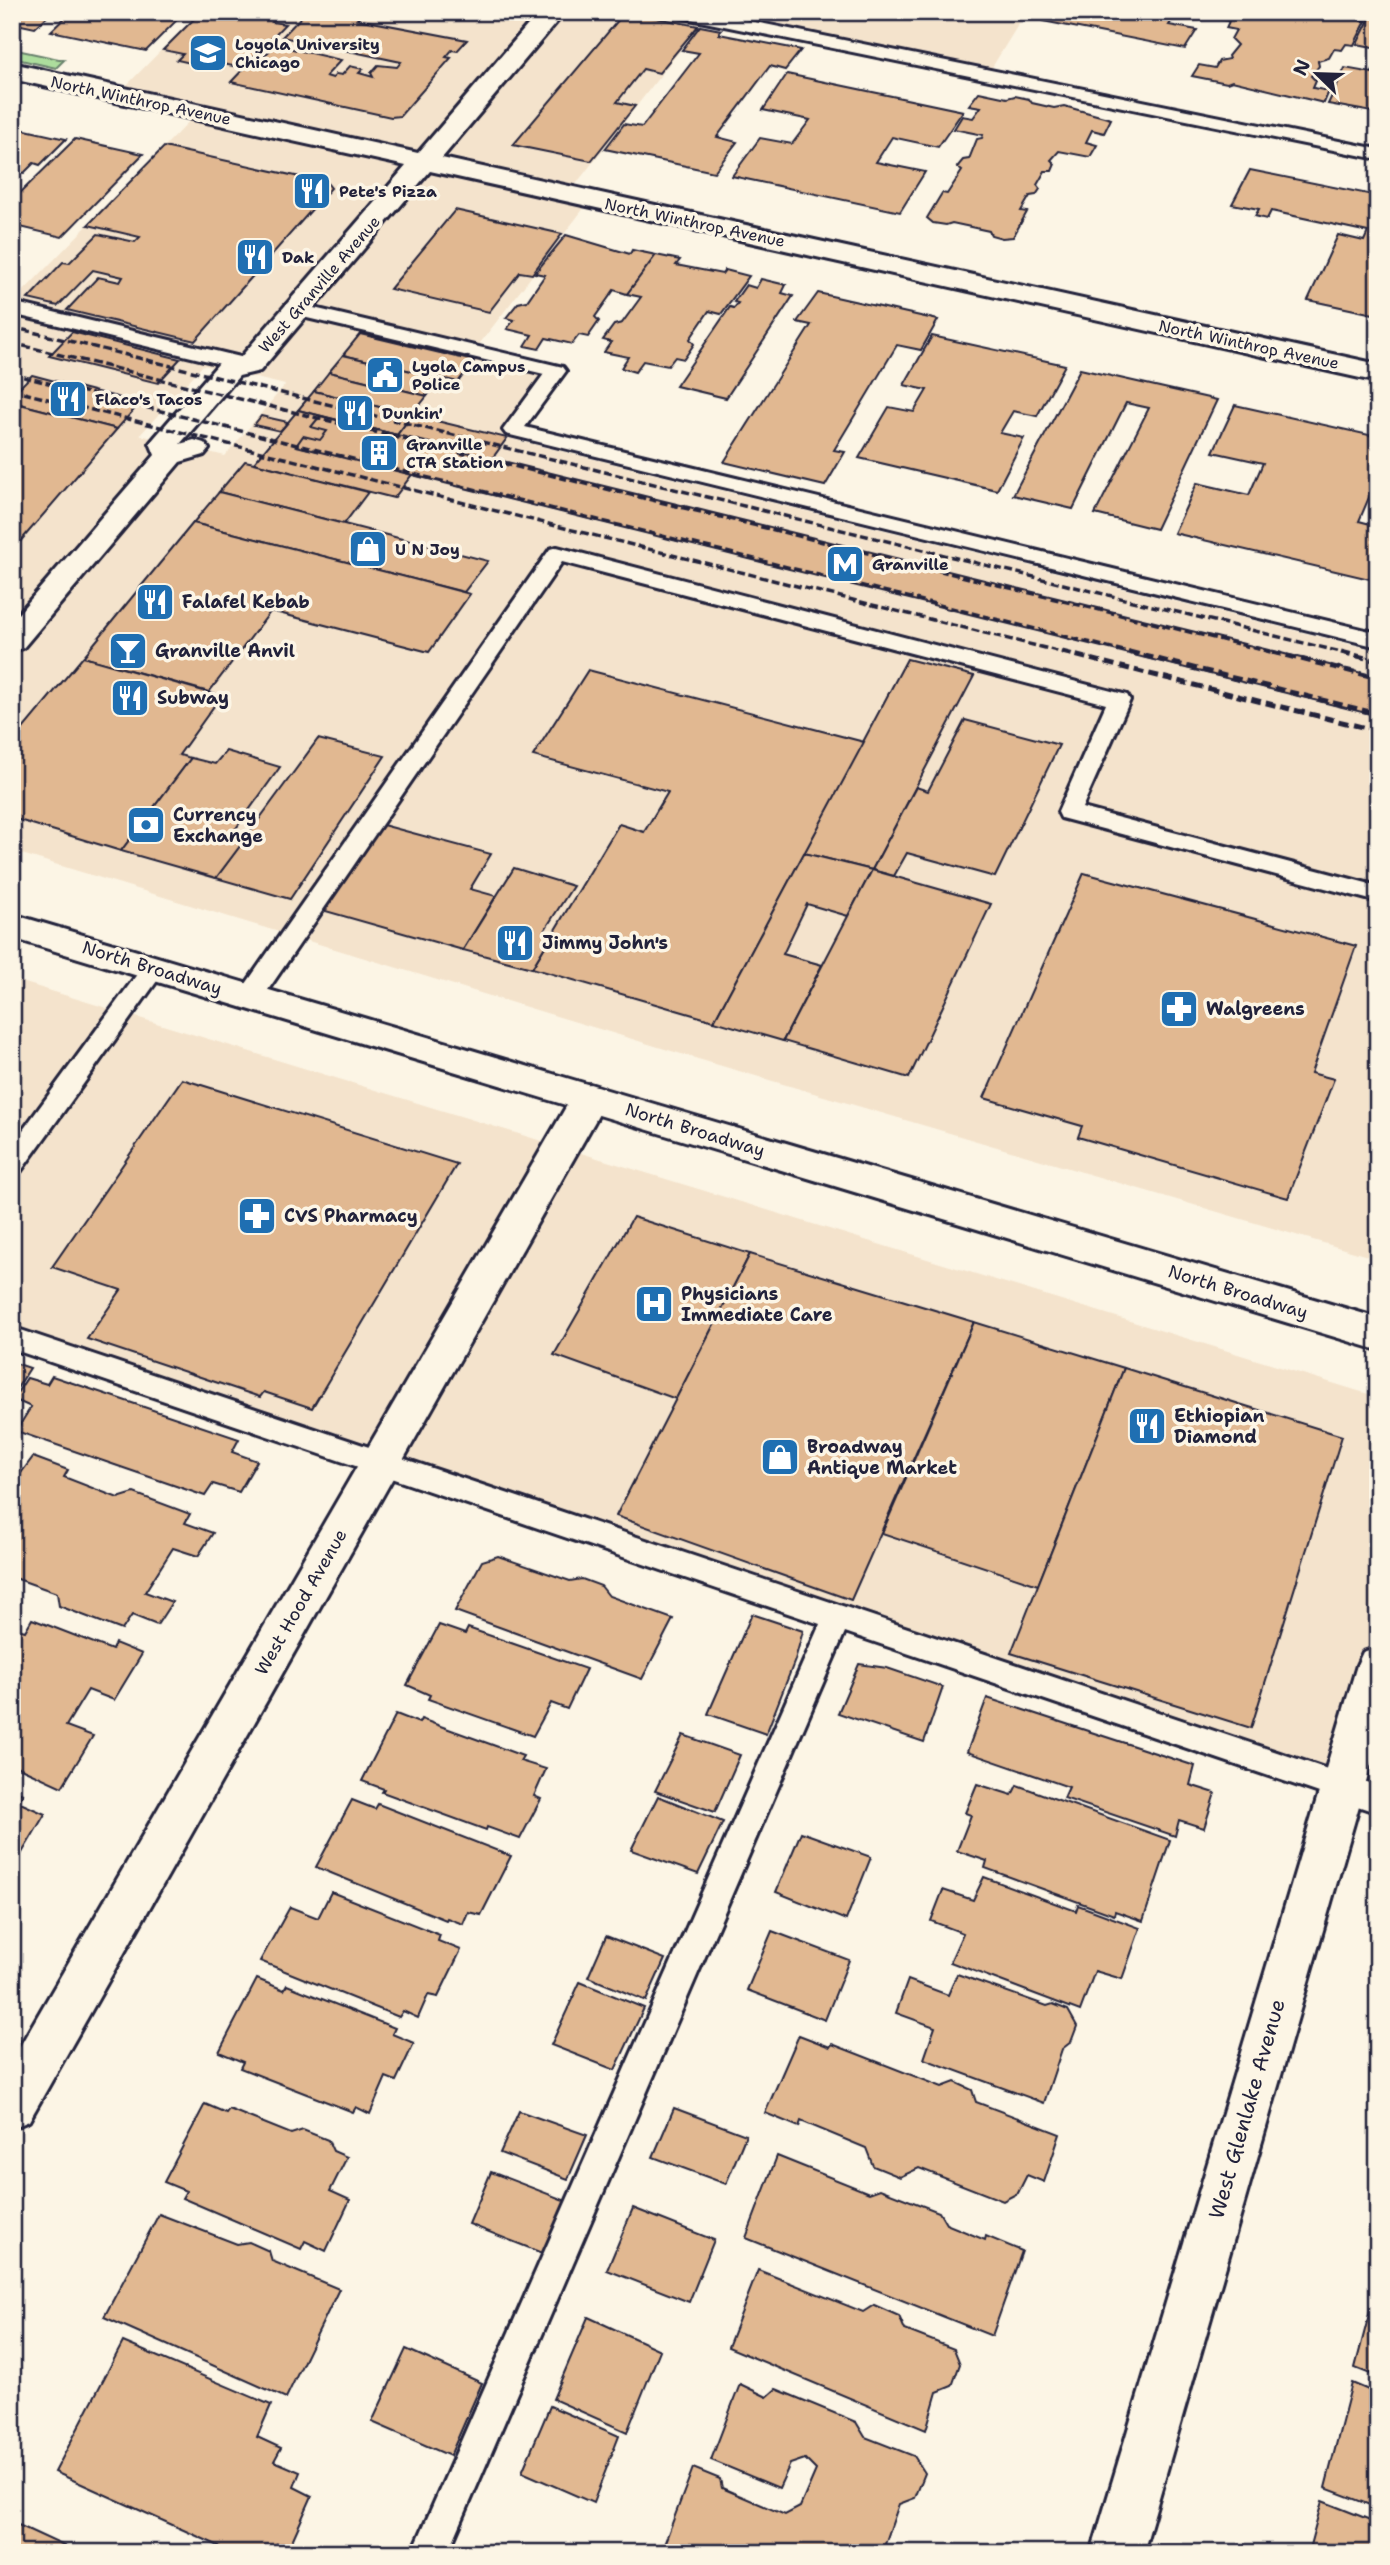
<svg xmlns="http://www.w3.org/2000/svg" width="1390" height="2565" font-family="'Shantell Sans',sans-serif">
<rect width="100%" height="100%" fill="#fcf5e5"/>
<filter id="ink" filterUnits="userSpaceOnUse"><feTurbulence type="fractalNoise" baseFrequency=".0143" numOctaves="2"/><feDisplacementMap in="SourceGraphic" scale="14" xChannelSelector="R" yChannelSelector="G"/><feConvolveMatrix kernelMatrix="1 2 1 2 8 2 1 2 1" color-interpolation-filters="sRGB"/></filter>
<g filter="url(#ink)">
<!-- built -->
<g fill="#f4e3cc" fill-rule="evenodd">
<path d="M199,12H1026L986,77L705,18L569,193L591,199L474,351L556,371L508,438L1378,651V1259L698,1059L12,851V303L199,111L119,93ZM203,365L285,385L225,456L140,435Z"/>
<path d="M12,979L1378,1397V1802L12,1342Z"/>
</g>
<!-- green -->
<path fill="#addd9d" stroke="#68806c" stroke-width="2" d="M12,49L64,60L56,68L12,58Z"/>
<!-- building -->
<g fill="#e1b891" stroke="#22223b" stroke-width="2">
<path d="M12,12H52L35,28L12,23Z"/>
<path d="M71,12H172L170,14L181,16L146,51L51,31Z"/>
<path d="M201,12H281L272,22L285,24L243,68L223,64L218,69L177,60L183,54L163,50Z"/>
<path d="M306,12H364L357,19L467,40L457,51L452,50L446,57L451,58L400,116L391,117L231,82L252,60L258,62L275,45L341,60L326,76L333,78L336,74L342,75L350,66L363,69L359,73L373,77L371,73L378,65L397,67L401,62L282,37Z"/>
<path d="M625,12L698,26L659,73L643,69L617,102L635,106L591,161L513,145Z"/>
<path d="M1048,12H1178L1169,25L1197,30L1185,49L1043,21Z"/>
<path d="M1225,12H1341L1339,16L1366,21L1354,45L1346,44L1342,50L1334,49L1329,58L1318,61L1319,66L1311,76L1316,81L1313,88L1329,91L1324,103L1232,81L1227,83L1192,76L1199,65L1215,68L1219,61L1229,59L1228,56L1237,45L1231,39L1236,30L1226,28L1229,21L1221,19Z"/>
<path d="M1373,12H1378V48L1357,44Z"/>
<path d="M700,26L721,30L719,34L801,50L785,70L770,66L717,137L737,142L714,172L605,149L624,124L642,127L699,53L682,50Z"/>
<path d="M1378,60V113L1328,104L1345,68L1372,73Z"/>
<path d="M787,74L963,111L938,147L892,137L876,162L925,172L900,212L732,176L760,138L792,144L810,120L763,110Z"/>
<path d="M979,92L1007,98L1015,96L1029,99L1032,103L1054,108L1064,106L1111,119L1104,133L1092,130L1086,142L1097,145L1090,157L1059,151L1051,160L1055,164L1052,171H1045L1037,185L1040,189L1036,195L1030,196L1021,211L1027,212L1013,237L1002,238L991,235L989,231L952,223L946,225L933,223L927,218L942,193L947,194L962,171L957,167L963,160L969,159L977,139L982,138L983,135L954,129L962,116L973,118L981,107L969,105Z"/>
<path d="M12,127L66,139L40,165L34,163L24,173L16,172L12,176Z"/>
<path d="M75,139L143,154L62,237L12,225V201Z"/>
<path d="M164,147L327,183L331,188L195,341L67,310L98,277L120,282L123,277L93,270L58,306L28,299L63,262L69,263L98,234L135,242L140,237L88,225Z"/>
<path d="M1250,170L1378,196V315L1308,300L1338,235L1364,241L1368,232L1271,211L1267,219L1255,216L1259,209L1232,204Z"/>
<path d="M455,210L562,234L532,274L520,272L489,312L390,289Z"/>
<path d="M566,235L630,254L632,250L656,255L627,294L614,290L595,317L599,321L588,337L579,335L572,344L546,338L539,349L525,346L532,335L507,329L514,320L506,318L518,303L527,301L545,275L535,273Z"/>
<path d="M656,255L680,260L676,265L722,274L725,270L749,276L721,314L709,311L690,339L694,344L684,359L675,357L668,366L643,361L635,372L621,368L628,357L604,352L611,342L603,340L614,325L622,323L641,297L627,294Z"/>
<path d="M761,279L786,285L782,293L793,296L726,398L676,386L730,307L734,308L738,303L734,302L746,285L756,288Z"/>
<path d="M818,293L938,320L921,350L897,345L834,450L845,452L825,486L724,462L811,325L797,322Z"/>
<path d="M72,332L180,359L158,383L49,356Z"/>
<path d="M360,334L474,361L458,382L343,355Z"/>
<path d="M932,336L1065,365L1037,416L1013,411L1000,433L1024,438L997,490L859,458L889,407L914,412L927,390L904,385Z"/>
<path d="M343,355L441,378L427,396L329,372Z"/>
<path d="M1080,369L1217,400L1156,529L1095,514L1149,408L1126,403L1073,509L1013,495Z"/>
<path d="M329,372L427,396L412,415L314,391Z"/>
<path d="M32,375L66,384L140,403L117,429L12,402V395Z"/>
<path d="M314,391L412,415L397,435L298,410Z"/>
<path d="M12,402L117,429L12,551Z"/>
<path d="M1235,405L1378,437V490L1373,488L1359,521L1378,526V581L1174,533L1197,483L1249,495L1263,463L1213,452Z"/>
<path d="M298,410L397,435L412,415L507,438L481,474L424,459L394,498L254,463Z"/>
<path d="M261,416L288,422L280,431L254,425Z"/>
<path d="M320,416L1378,677V716L296,446L303,436L320,440L327,431L311,427Z"/>
<path d="M245,461L254,463L368,492L344,524L219,492Z"/>
<path d="M219,492L344,524L488,561L464,592L193,523Z"/>
<path d="M193,523L402,576L470,594L429,652L271,611L209,692L83,657Z"/>
<path d="M83,657L221,696L179,755L191,758L121,851L12,818V742Z"/>
<path d="M907,659L974,676L872,870L804,853Z"/>
<path d="M588,670L864,742L714,1021L532,968L619,824L644,832L668,792L533,756Z"/>
<path d="M965,720L1059,745L995,877L907,853L894,876L872,870L916,787L928,791Z"/>
<path d="M318,739L385,756L290,899L216,878Z"/>
<path d="M226,751L280,767L232,834L246,838L216,878L121,851L191,758L215,764Z"/>
<path d="M379,824L491,854L470,889L496,896L463,950L322,910Z"/>
<path d="M804,853L872,870L848,916L807,904L783,954L822,965L783,1041L714,1021Z"/>
<path d="M514,868L573,886L544,931L553,933L532,968L463,950Z"/>
<path d="M872,870L991,904L909,1078L783,1041Z"/>
<path d="M1084,873L1356,946L1311,1073L1334,1079L1288,1198L1078,1137L1082,1126L984,1098Z"/>
<path d="M182,1079L457,1164L312,1408L264,1392L260,1397L87,1339L121,1290L52,1267Z"/>
<path d="M633,1217L750,1254L676,1399L554,1355Z"/>
<path d="M750,1254L974,1322L851,1600L616,1516Z"/>
<path d="M974,1322L1124,1368L1038,1585L882,1533Z"/>
<path d="M12,1362L30,1368L12,1396Z"/>
<path d="M1124,1368L1342,1436L1251,1728L1011,1653Z"/>
<path d="M52,1376L239,1439L232,1452L257,1461L239,1492L213,1484L205,1496L16,1431L31,1407L13,1399L27,1378L47,1384Z"/>
<path d="M33,1457L68,1470L64,1477L118,1498L134,1493L190,1514L185,1523L213,1533L198,1556L173,1548L145,1592L172,1602L157,1625L132,1615L122,1630L59,1606L57,1593L12,1577V1470L21,1473Z"/>
<path d="M498,1556L570,1581L582,1579L601,1586L609,1596L673,1619L642,1679L455,1611L482,1561Z"/>
<path d="M752,1614L803,1631L795,1660L766,1734L708,1714Z"/>
<path d="M32,1619L112,1650L115,1643L142,1654L114,1700L88,1690L66,1726L93,1736L62,1787L12,1764V1627L25,1631Z"/>
<path d="M439,1625L465,1634L468,1628L586,1669L567,1709L551,1703L533,1736L428,1699L430,1695L407,1685Z"/>
<path d="M859,1664L887,1668L943,1687L924,1742L838,1713Z"/>
<path d="M987,1698L1195,1766L1190,1785L1215,1793L1204,1828L1179,1820L1175,1836L1064,1798L1069,1787L967,1752Z"/>
<path d="M396,1714L419,1723L421,1719L523,1756L520,1761L546,1769L534,1796L541,1799L520,1839L487,1827L486,1830L382,1792L384,1789L362,1781Z"/>
<path d="M683,1735L740,1755L715,1812L655,1791Z"/>
<path d="M977,1784L1012,1795L1017,1785L1170,1840L1143,1921L1115,1911L1114,1915L985,1868L987,1861L957,1851L971,1815L965,1813Z"/>
<path d="M12,1790L23,1794L18,1802L45,1814L16,1863L12,1862Z"/>
<path d="M658,1796L723,1822L698,1874L631,1850Z"/>
<path d="M352,1800L375,1809L378,1804L511,1856L481,1915L468,1912L463,1924L447,1918L446,1920L316,1867Z"/>
<path d="M801,1832L871,1857L846,1920L776,1892Z"/>
<path d="M984,1877L1076,1911L1078,1905L1140,1928L1122,1979L1095,1971L1080,2011L950,1962L963,1933L931,1921L943,1890L973,1900Z"/>
<path d="M331,1892L440,1935L438,1941L461,1950L438,1997L428,1995L418,2018L403,2011L399,2017L260,1961L290,1907L318,1918Z"/>
<path d="M772,1931L849,1960L825,2020L747,1990Z"/>
<path d="M606,1936L665,1959L646,2001L588,1977Z"/>
<path d="M957,1974L1047,2006L1053,2004L1068,2010L1077,2026L1071,2042L1062,2049L1044,2103L924,2059L935,2027L896,2013L908,1980L948,1995Z"/>
<path d="M257,1979L284,1990L287,1985L395,2028L392,2034L414,2043L396,2081L386,2077L370,2114L356,2107L353,2112L240,2068L243,2062L219,2052Z"/>
<path d="M580,1982L644,2008L615,2070L551,2045Z"/>
<path d="M799,2035L830,2047L832,2044L942,2087L955,2082L972,2090L976,2102L1060,2134L1044,2182L1027,2175L1018,2193L1003,2201L919,2168L900,2177L873,2166L866,2148L801,2121L799,2127L765,2113Z"/>
<path d="M205,2104L226,2113L229,2109L291,2134L303,2130L328,2140L333,2151L347,2157L330,2191L350,2200L326,2251L305,2241L301,2249L182,2198L186,2191L164,2182Z"/>
<path d="M674,2108L746,2135L726,2184L653,2157Z"/>
<path d="M519,2111L587,2135L568,2179L500,2153Z"/>
<path d="M777,2156L869,2193L880,2189L939,2212L946,2224L985,2240L986,2236L1022,2251L992,2336L746,2238Z"/>
<path d="M491,2172L569,2202L547,2255L469,2224Z"/>
<path d="M633,2208L714,2240L689,2302L607,2270Z"/>
<path d="M159,2214L237,2244L249,2242L269,2251L272,2261L339,2289L286,2398L104,2317Z"/>
<path d="M758,2270L863,2312L874,2305L899,2316L905,2330L954,2349L960,2364L952,2386L937,2392L926,2430L728,2347Z"/>
<path d="M1378,2280V2377L1355,2368Z"/>
<path d="M588,2317L660,2350L627,2432L553,2399Z"/>
<path d="M123,2342L271,2405L257,2437L281,2448L274,2461L300,2472L294,2487L312,2496L288,2550L277,2544L273,2553H215L219,2546L55,2472Z"/>
<path d="M406,2349L482,2383L450,2456L372,2422Z"/>
<path d="M1352,2383L1378,2394V2508L1325,2488Z"/>
<path d="M740,2384L767,2397L776,2389L856,2422L865,2437L914,2456L925,2473L915,2498L899,2504L882,2553H669L662,2550L693,2468L720,2479L722,2488L785,2515L800,2507L816,2470L805,2459L790,2464L779,2488L711,2460Z"/>
<path d="M550,2406L619,2436L593,2503L522,2472Z"/>
<path d="M1322,2501L1378,2523V2553H1308Z"/>
<path d="M12,2522L79,2553H12Z"/>
</g>
<g fill="none" stroke-linecap="round" stroke-linejoin="round">
<!-- service casing -->
<g stroke="#22223b" stroke-width="6">
<g id="service">
<path d="M672,12H706L1378,149V159L680,17Z"/>
<path d="M12,302L257,361L260,365L250,371L12,314Z"/>
<path d="M297,304L563,367L566,371L525,427L1378,633V647L506,434L503,430L544,374L290,314L287,310Z"/>
<path d="M557,547L1127,695L1130,700L1082,808L1378,886V902L1061,818L1058,812L1106,704L562,562L259,1003L250,1006L241,1003L238,997L241,991L550,549Z"/>
<path d="M154,959L162,962L166,968L162,974L21,1171L12,1174V1145L146,962Z"/>
<path d="M12,1327L1378,1786V1813L845,1632L448,2553H412L820,1624L12,1349Z"/>
</g>
</g>
<!-- minor casing -->
<g stroke="#22223b" stroke-width="6">
<g id="minor">
<path d="M539,12H565L442,158L1378,364V382L430,171L260,371L239,376L180,444L194,440L204,443L209,449L204,455L180,462L23,648L12,651V621L155,455L150,443L155,437L219,363L240,358L406,166L12,79V63L418,153Z"/>
<path d="M590,1084L603,1088L608,1098L29,2121L12,2128V2060L577,1088Z"/>
<path d="M1378,1647V1740L1143,2553H1091L1357,1665L1363,1652Z"/>
</g>
</g>
<!-- secondary casing -->
<g stroke="#22223b" stroke-width="6">
<path id="secondary" d="M12,914L1378,1318V1350L12,938Z"/>
</g>
<!-- service -->
<use href="#service" fill="#fcf5e5" fill-rule="evenodd"/>
<!-- minor -->
<use href="#minor" fill="#fcf5e5" fill-rule="evenodd"/>
<!-- secondary -->
<use href="#secondary" fill="#fcf5e5" fill-rule="evenodd"/>
<!-- rail-far1 -->
<g stroke="#22223b" stroke-width="3.5" stroke-dasharray="8 3.5" stroke-linecap="butt">
<path d="M12,327L1349,654"/>
<path d="M12,343L1279,654"/>
<path d="M12,374L1136,654"/>
<path d="M12,390L1069,654"/>
</g>
<!-- rail -->
<g stroke="#22223b" stroke-width="5" stroke-dasharray="10 5" stroke-linecap="butt">
<path d="M1062,652L1378,731"/>
<path d="M1129,652L1378,714"/>
<path d="M1272,652L1378,678"/>
<path d="M1341,652L1378,661"/>
</g>
</g>
</g>
<!-- icons -->
<defs>
<g id="university-square" transform="scale(2.0125)"><rect x="-9" y="-9" width="18" height="18" rx="4" fill="#1f6fb2" stroke="#fcf5e5"/><path d="M0-5L7-2L0 1L-7-2ZM-4 1L0 2.5L4 1V4Q0 6-4 4Z" fill="#fff"/></g>
<g id="restaurant-square" transform="scale(2.0125)"><rect x="-9" y="-9" width="18" height="18" rx="4" fill="#1f6fb2" stroke="#fcf5e5"/><path d="M-5-6h1v4h1v-4h1v4h1v-4h1v5L-1.5 .5V6h-2V.5L-5-1ZM5-6V6H3V1.5H1.5Q1.5-4 5-6Z" fill="#fff"/></g>
<g id="civic-square" transform="scale(2.0125)"><rect x="-9" y="-9" width="18" height="18" rx="4" fill="#1f6fb2" stroke="#fcf5e5"/><path d="M-.6-6.5H3V-4.5H.6V-3L4-1V1h2V6H-6V1h2V-1L-.6-3ZM-1.2 2.5V6h2.4V2.5Z" fill="#fff"/></g>
<g id="building-square" transform="scale(2.0125)"><rect x="-9" y="-9" width="18" height="18" rx="4" fill="#1f6fb2" stroke="#fcf5e5"/><path d="M-4-6H4V6H1V3H-1V6H-4ZM-2.5-4.3h1.7v1.8h-1.7ZM.8-4.3h1.7v1.8H.8ZM-2.5-1h1.7V.8h-1.7ZM.8-1h1.7V.8H.8Z" fill="#fff"/></g>
<g id="shop-square" transform="scale(2.0125)"><rect x="-9" y="-9" width="18" height="18" rx="4" fill="#1f6fb2" stroke="#fcf5e5"/><path d="M-5-2.5h2.3a2.7 3.5 0 0 1 5.4 0H5L5.5 6h-11ZM-1.5-2.5h3a1.5 2.3 0 0 0-3 0Z" fill="#fff"/></g>
<g id="metro-square" transform="scale(2.0125)"><rect x="-9" y="-9" width="18" height="18" rx="4" fill="#1f6fb2" stroke="#fcf5e5"/><path d="M-5.5 5V-5H-3L0 0L3-5H5.5V5H3V-.5L0 4L-3-.5V5Z" fill="#fff"/></g>
<g id="bar-square" transform="scale(2.0125)"><rect x="-9" y="-9" width="18" height="18" rx="4" fill="#1f6fb2" stroke="#fcf5e5"/><path d="M-6-5H6L.8 .8V4.5H3.5V6h-7V4.5H-.8V.8Z" fill="#fff"/></g>
<g id="bank-square" transform="scale(2.0125)"><rect x="-9" y="-9" width="18" height="18" rx="4" fill="#1f6fb2" stroke="#fcf5e5"/><path d="M-6-4H6V4H-6ZM0-2.3a2.3 2.3 0 1 0 0 4.6a2.3 2.3 0 1 0 0-4.6Z" fill="#fff"/></g>
<g id="pharmacy-square" transform="scale(2.0125)"><rect x="-9" y="-9" width="18" height="18" rx="4" fill="#1f6fb2" stroke="#fcf5e5"/><path d="M-2-6h4v4h4v4h-4v4h-4v-4h-4v-4h4Z" fill="#fff"/></g>
<g id="hospital-square" transform="scale(2.0125)"><rect x="-9" y="-9" width="18" height="18" rx="4" fill="#1f6fb2" stroke="#fcf5e5"/><path d="M-5-5h3v3.5h4V-5h3V5h-3V1.5h-4V5h-3Z" fill="#fff"/></g>
</defs>
<g fill-rule="evenodd">
<use href="#university-square" x="208" y="53"/>
<use href="#restaurant-square" x="312" y="191"/>
<use href="#restaurant-square" x="255" y="257"/>
<use href="#civic-square" x="385" y="375"/>
<use href="#restaurant-square" x="68" y="399"/>
<use href="#restaurant-square" x="355" y="413"/>
<use href="#building-square" x="379" y="453"/>
<use href="#shop-square" x="368" y="549"/>
<use href="#metro-square" x="845" y="564"/>
<use href="#restaurant-square" x="155" y="602"/>
<use href="#bar-square" x="128" y="651"/>
<use href="#restaurant-square" x="130" y="698"/>
<use href="#bank-square" x="146" y="825"/>
<use href="#restaurant-square" x="515" y="943"/>
<use href="#pharmacy-square" x="1179" y="1009"/>
<use href="#pharmacy-square" x="257" y="1216"/>
<use href="#hospital-square" x="654" y="1304"/>
<use href="#restaurant-square" x="1147" y="1426"/>
<use href="#shop-square" x="780" y="1457"/>
</g>
<g text-anchor="middle" stroke-width="7" stroke-linejoin="round" paint-order="stroke">
<!-- far-poi labels -->
<g font-size="16" font-weight="bold" fill="#22223b" stroke="#fcf5e5" text-anchor="start">
<text x="235" y="50">Loyola University<tspan x="235" dy="18">Chicago</tspan></text>
<text x="339" y="197">Pete's Pizza</text>
<text x="282" y="263">Dak</text>
<text x="412" y="372">Lyola Campus<tspan x="412" dy="18">Police</tspan></text>
<text x="95" y="405">Flaco's Tacos</text>
<text x="382" y="419">Dunkin'</text>
<text x="406" y="450">Granville<tspan x="406" dy="18">CTA Station</tspan></text>
<text x="395" y="555">U N Joy</text>
<text x="872" y="570">Granville</text>
</g>
<!-- far-street labels -->
<g font-size="16" fill="#22223b" stroke="#fcf5e5">
<text transform="translate(141 100) rotate(12)" y="6">North Winthrop Avenue</text>
<text transform="translate(695 222) rotate(12)" y="6">North Winthrop Avenue</text>
<text transform="translate(319 284) rotate(-49)" y="6">West Granville Avenue</text>
<text transform="translate(1249 344) rotate(12)" y="6">North Winthrop Avenue</text>
</g>
<!-- poi labels -->
<g font-size="18" font-weight="bold" fill="#22223b" stroke="#fcf5e5" text-anchor="start">
<text x="182" y="608">Falafel Kebab</text>
<text x="155" y="657">Granville Anvil</text>
<text x="157" y="704">Subway</text>
<text x="173" y="821">Currency<tspan x="173" dy="21">Exchange</tspan></text>
<text x="542" y="949">Jimmy John's</text>
<text x="1206" y="1015">Walgreens</text>
<text x="284" y="1222">CVS Pharmacy</text>
<text x="681" y="1300">Physicians<tspan x="681" dy="21">Immediate Care</tspan></text>
<text x="1174" y="1422">Ethiopian<tspan x="1174" dy="21">Diamond</tspan></text>
<text x="807" y="1453">Broadway<tspan x="807" dy="21">Antique Market</tspan></text>
</g>
<!-- street labels -->
<g font-size="18" fill="#22223b" stroke="#fcf5e5">
<text transform="translate(152 968) rotate(17)" y="6">North Broadway</text>
<text transform="translate(695 1130) rotate(17)" y="6">North Broadway</text>
<text transform="translate(1238 1292) rotate(17)" y="6">North Broadway</text>
<text transform="translate(301 1602) rotate(-60)" y="6">West Hood Avenue</text>
</g>
<!-- near-street labels -->
<g font-size="21" fill="#22223b" stroke="#fcf5e5">
<text transform="translate(1247 2109) rotate(-74)" y="7">West Glenlake Avenue</text>
</g>
</g>
<!-- margin -->
<rect width="1390" height="2565" fill="none" stroke="#fcf5e5" stroke-width="42"/>
<rect x="21" y="21" width="1348" height="2523" fill="none" stroke="#22223b" stroke-width="2.5" filter="url(#ink)"/>
<!-- north arrow -->
<g transform="translate(1317 74) rotate(293)" stroke="#fcf5e5" stroke-width="5" paint-order="stroke">
<path d="M0-5L12 26L0 18L-12 26Z" fill="#22223b"/>
<text y="-10" font-size="19" font-weight="bold" text-anchor="middle" fill="#22223b">N</text>
</g>
</svg>
